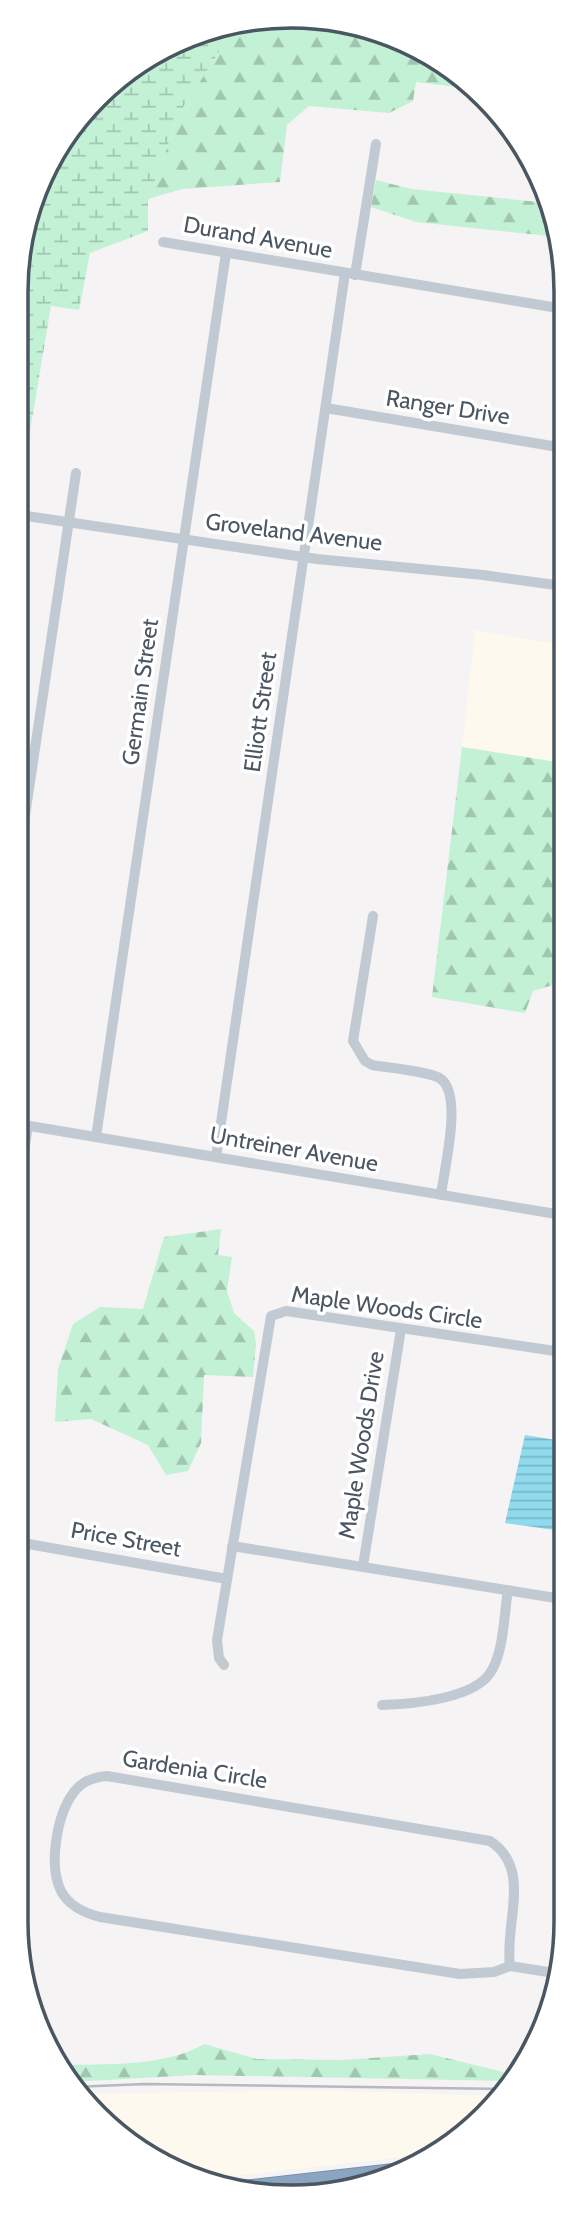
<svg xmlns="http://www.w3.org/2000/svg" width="582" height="2213" font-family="Cabin,sans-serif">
<defs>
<pattern id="forest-firs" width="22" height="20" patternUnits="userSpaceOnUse" patternTransform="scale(1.75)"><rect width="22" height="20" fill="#c3f1d5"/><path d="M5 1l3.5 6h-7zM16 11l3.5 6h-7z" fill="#a0c6b0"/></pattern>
<pattern id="wetland-marsh" width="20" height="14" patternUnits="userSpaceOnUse" patternTransform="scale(1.75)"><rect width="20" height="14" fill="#c3f1d5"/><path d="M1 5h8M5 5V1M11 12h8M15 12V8" fill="none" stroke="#a0c6b0"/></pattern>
<pattern id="water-rules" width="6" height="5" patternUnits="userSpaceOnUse" patternTransform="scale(1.75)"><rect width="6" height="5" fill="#90daee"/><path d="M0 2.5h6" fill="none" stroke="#78b4c4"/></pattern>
</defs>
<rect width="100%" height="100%" fill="#f5f3f3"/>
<!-- commercial -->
<g fill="#fdf9ef">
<path d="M475,630L563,645V763L462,747Z"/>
<path d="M314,2090L500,2096L458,2141L431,2154L208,2179L169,2169L84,2104L78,2094Z"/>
</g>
<!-- green -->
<path fill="#c3f1d5" d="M397,41L428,52L441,63L408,58Z"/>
<!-- forest -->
<g fill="url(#forest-firs)">
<path d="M239,21H344L397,41L408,58L441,63L473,89L416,82L413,101L389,113L309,106L287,125L280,182L182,189L148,199L180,112Z"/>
<path d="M376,180L411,189L548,203L558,237L416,222L371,207Z"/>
<path d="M462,747L563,763V982L533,991L525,1013L432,997Z"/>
<path d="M221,1229L218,1255L232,1257L227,1291L234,1313L254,1331L256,1344L253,1377L204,1375L201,1443L188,1471L166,1475L148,1445L91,1419L55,1422L58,1369L73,1324L100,1307L143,1309L164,1237Z"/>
<path d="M204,2044L257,2059L342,2060L430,2054L519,2076L514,2081L195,2075L70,2082L60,2065C105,2064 165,2067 204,2044Z"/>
</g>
<!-- wetland -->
<path fill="url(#wetland-marsh)" d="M239,21L180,112L148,199V231L90,253L79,310L51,306L26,455L20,454L21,238L62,138L138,62Z"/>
<!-- water -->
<path fill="url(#water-rules)" d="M525,1435L562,1441V1531L505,1523Z"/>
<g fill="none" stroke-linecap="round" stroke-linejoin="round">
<!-- highway casing -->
<g stroke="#7690ad" stroke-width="18">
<path id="highway" d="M243,2189L394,2172"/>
</g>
<!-- minor -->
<g stroke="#c1cad2" stroke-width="10">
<path d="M163,242L564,309"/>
<path d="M355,275L376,144"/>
<path d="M326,408L564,448"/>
<path d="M20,515L317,559L483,575L563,586"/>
<path d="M19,856L76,473"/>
<path d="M373,916L353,1041L365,1061L372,1065C388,1068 429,1071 441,1079C463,1096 444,1169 441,1195"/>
<path d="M18,1124L562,1215"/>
<path d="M96,1137L226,253"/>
<path d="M216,1157L345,273"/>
<path d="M18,1188L28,1126"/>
<path d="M17,1542L227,1579"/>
<path d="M232,1546L562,1599"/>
<path d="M363,1566L401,1329"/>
<path d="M224,1665L219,1658L217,1640L271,1316L286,1311L562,1352"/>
<path d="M382,1705C412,1704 477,1699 492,1670C504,1649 504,1614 508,1590"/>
<path d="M107,1776L490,1841C533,1869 504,1923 510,1966L494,1972L460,1974L100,1917C84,1913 69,1906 61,1891C48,1865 57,1814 74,1792C82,1781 95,1777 107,1776Z"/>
<path d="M510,1966L561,1974"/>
</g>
<!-- highway -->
<use href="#highway" stroke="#8ba5c1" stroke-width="16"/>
<!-- rail -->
<path stroke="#b5b8bd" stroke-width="2.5" d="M74,2087L144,2084L506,2089"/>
</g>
<g text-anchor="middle" stroke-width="7" stroke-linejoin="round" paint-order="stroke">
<!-- street labels -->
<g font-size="23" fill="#4a5661" stroke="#fff">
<text transform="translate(258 237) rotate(10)" y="8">Durand Avenue</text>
<text transform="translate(448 407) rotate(9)" y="8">Ranger Drive</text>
<text transform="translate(294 532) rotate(7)" y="8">Groveland Avenue</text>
<text transform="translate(140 692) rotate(-82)" y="8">Germain Street</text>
<text transform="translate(260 712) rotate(-82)" y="8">Elliott Street</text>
<text transform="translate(294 1149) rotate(10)" y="8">Untreiner Avenue</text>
<text transform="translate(387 1307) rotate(8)" y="8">Maple Woods Circle</text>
<text transform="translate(361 1445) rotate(-81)" y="8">Maple Woods Drive</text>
<text transform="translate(126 1539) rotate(10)" y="8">Price Street</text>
<text transform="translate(195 1769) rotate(9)" y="8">Gardenia Circle</text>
</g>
</g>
<!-- crop -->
<path d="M0 0H582V2213H0ZM291 28H291A263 263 0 0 1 554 291V1922A263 263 0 0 1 291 2185H291A263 263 0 0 1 28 1922V291A263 263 0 0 1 291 28Z" fill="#fff" fill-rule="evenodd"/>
<path fill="none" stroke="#4a5661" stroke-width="3.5" d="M291 28H291A263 263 0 0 1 554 291V1922A263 263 0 0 1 291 2185H291A263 263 0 0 1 28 1922V291A263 263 0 0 1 291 28Z"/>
</svg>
